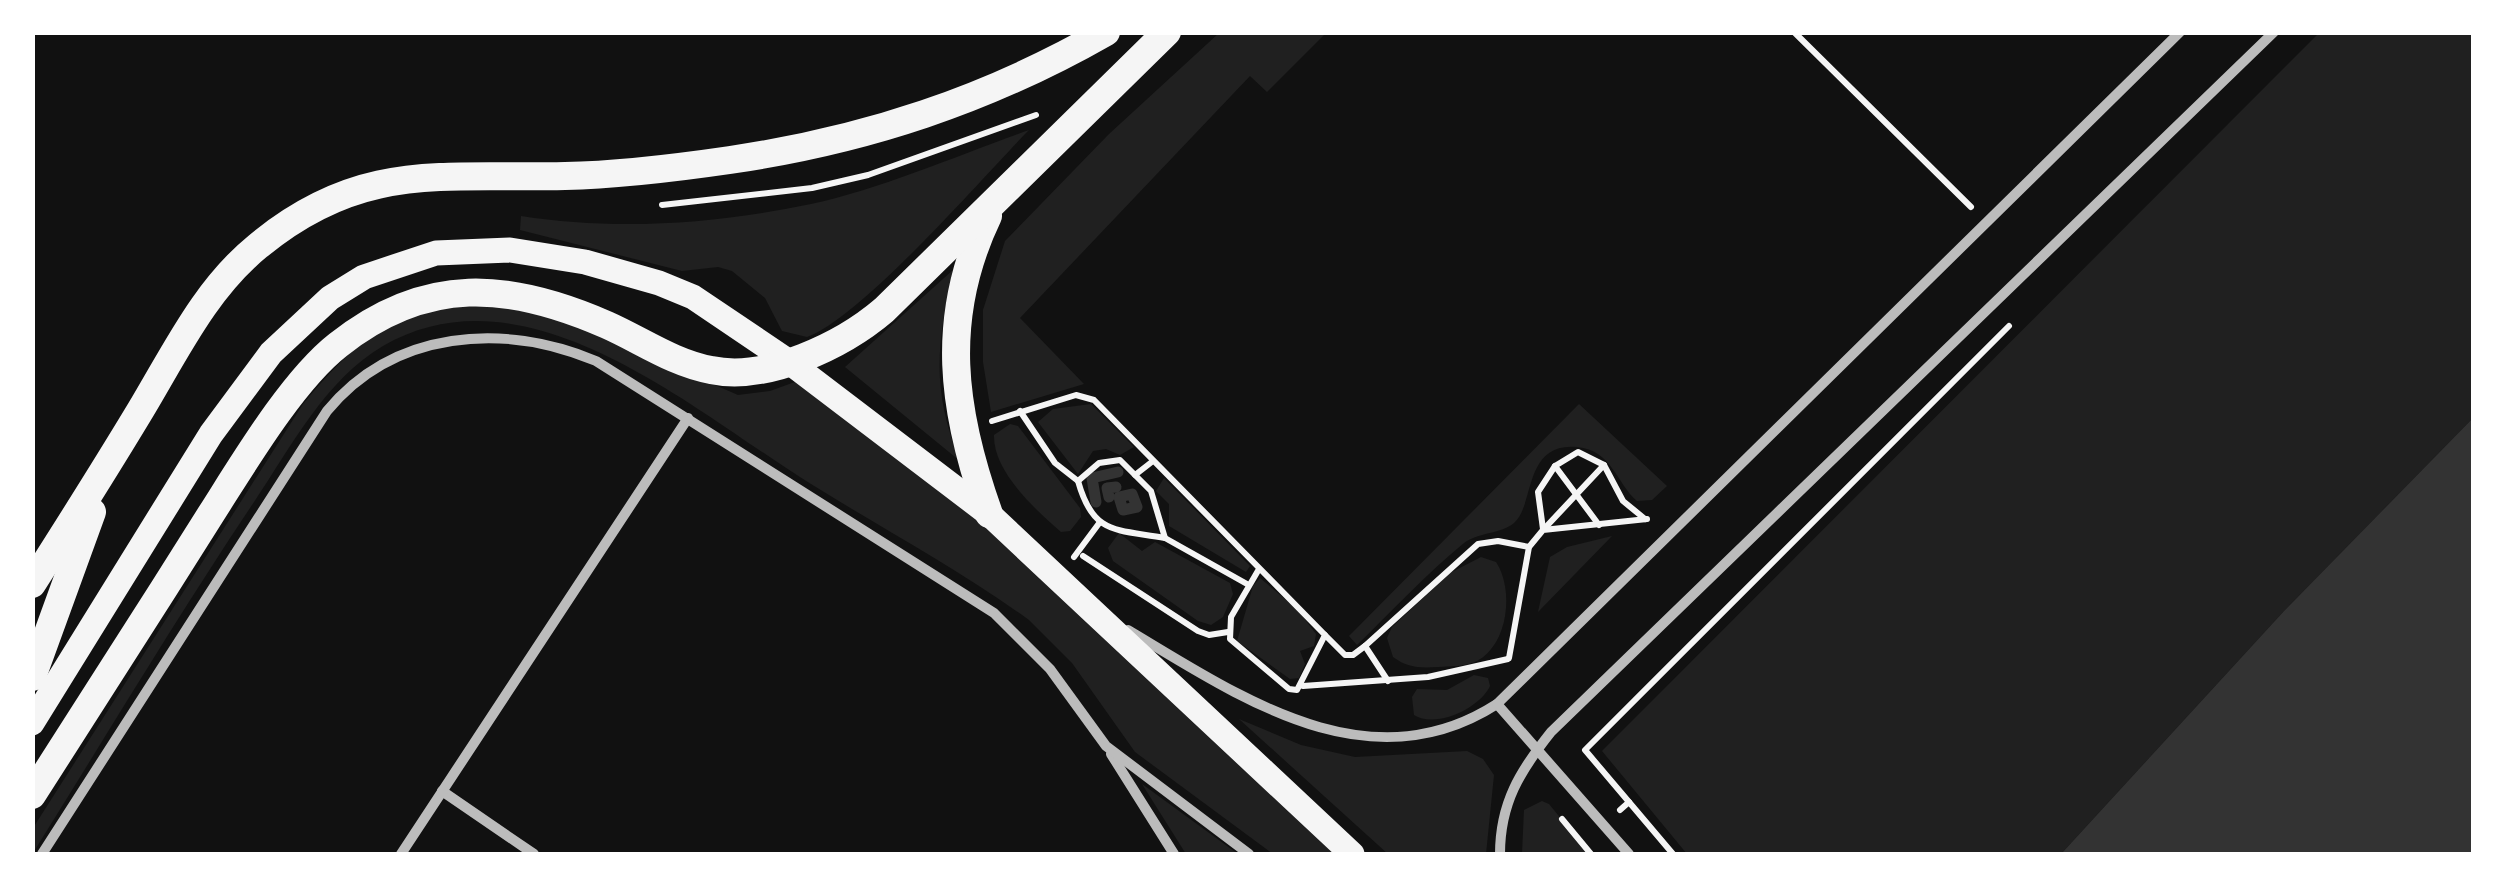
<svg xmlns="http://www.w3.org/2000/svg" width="2506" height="887" font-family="'Sofia Sans Condensed',sans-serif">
<rect width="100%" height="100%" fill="#111"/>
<!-- green -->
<g fill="#202020">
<path d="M1219,33H1326L1267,92L1250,76L1020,318L1084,384L991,412L983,362V310L1005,241L1109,134Z"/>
<path d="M2319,33H2473V418L2284,611L2061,854H1687L1602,751Z"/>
<path d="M1029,130C982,178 862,317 807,337L782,331L765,298L732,271L718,267L682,271L520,230L521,216C616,231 716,224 811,204C881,189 961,154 1029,130Z"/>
<path d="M953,270C937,344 931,389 960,461L845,367Z"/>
<path d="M494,304L556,316L738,395L770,391L803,379L1011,543L1336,854H1273L1135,752L1072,663L1029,620C960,570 883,529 811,484C693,411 528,262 383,346C325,380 291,447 254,502C177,617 106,736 33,853V828L303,404C338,362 376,321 432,306C450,301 475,304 494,304Z"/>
<path d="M1091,404L1134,447L1120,455L1106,449L1093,451L1078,474L1038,422L1053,409Z"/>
<path d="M1579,404L1667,486L1652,500L1637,501C1616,483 1612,450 1577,447C1523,442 1535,505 1514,523C1501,534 1479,532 1464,543C1426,574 1392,611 1357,645L1349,636Z"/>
<path d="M1010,424L1018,426L1080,508L1081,517L1070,531L1061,532C1036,510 993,472 994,435Z"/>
<path d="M1164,478L1250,566L1246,572L1169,526V504L1156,491Z"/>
<path d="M1119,533L1142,551L1155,542L1230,583L1233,594L1223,617L1211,625L1198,621L1113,561L1108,548Z"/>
<path d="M1612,536L1538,612L1550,557L1567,547Z"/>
<path d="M1481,557L1496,562C1514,589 1509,644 1477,661C1465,667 1450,666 1438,667C1419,668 1408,668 1393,657L1387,638L1392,627L1450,573Z"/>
<path d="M1260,578L1298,610L1316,634L1314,646L1300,651L1305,664L1299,678L1290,679L1237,641L1253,586Z"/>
<path d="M1474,675L1488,678L1490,686C1480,708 1436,729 1414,715L1412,697L1417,689L1447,690Z"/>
<path d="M1239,719L1301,745L1355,757L1467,751L1483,759L1494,775L1486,854H1388Z"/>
<path d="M1142,784L1238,854H1186Z"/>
<path d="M1542,801L1549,804L1590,854H1522L1524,810Z"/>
</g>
<!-- water -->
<path fill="#333" d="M2473,418V854H2061L2284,611Z"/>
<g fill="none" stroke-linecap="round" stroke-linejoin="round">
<!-- stream -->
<g stroke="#333" stroke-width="11">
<path d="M1132,494L1137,507L1123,510L1119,497Z"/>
<path d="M1109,497L1107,488L1116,487"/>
<path d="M1096,502L1092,478L1118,472"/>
</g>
<!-- path -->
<g stroke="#f5f5f5" stroke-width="6">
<path d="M1794,32L1971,207"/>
<path d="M662,205L812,188L868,175L1036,115"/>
<path d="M1020,411L1055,463L1078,481L1099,463L1120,460L1151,491L1165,538L1247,584"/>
<path d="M992,421L1076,395L1094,400L1325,635L1297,690L1289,689L1230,639L1231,617L1259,569"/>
<path d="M1135,475L1153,461"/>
<path d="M1078,481C1093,535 1115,529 1165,538"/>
<path d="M1599,525L1555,466L1578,452L1604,465"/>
<path d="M1543,529L1538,492L1555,466"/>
<path d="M1544,529L1604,465L1623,501L1645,519"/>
<path d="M1083,556L1198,631L1209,635L1228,632"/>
<path d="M1074,557L1100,522"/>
<path d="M1325,635L1345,655H1353L1365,646"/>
<path d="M1509,658L1529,547L1543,530L1647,519"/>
<path d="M1388,681L1365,646L1478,544L1498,541L1529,547"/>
<path d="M1303,686L1428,677L1508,659"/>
<path d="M1629,802L1585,750L2009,326"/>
<path d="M1620,810L1629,802L1673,854"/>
<path d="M1562,819L1591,854"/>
</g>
<!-- minor -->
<g stroke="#bcbcbc" stroke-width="10">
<path d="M1128,630C1239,696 1368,787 1497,704L2180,32"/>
<path d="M1497,704L1629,854"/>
<path d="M1111,754L1174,854"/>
<path d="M442,791L534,854"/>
<path d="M42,854L327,411C394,330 503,322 596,361L994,613L1050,669L1106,746L1249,854"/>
<path d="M401,854L688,418"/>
<path d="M1500,854C1500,803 1520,771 1551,732L2274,32"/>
</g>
<!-- primary -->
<path stroke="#f5f5f5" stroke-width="25" d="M32,723L211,434L271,353L330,298L364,277L436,253L510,250L585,262L659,283L693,297L788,361L989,514L1352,854"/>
<!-- trunk -->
<g stroke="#f5f5f5" stroke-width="28">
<path d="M988,216C939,318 952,411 989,514"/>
<path d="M32,584C69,526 105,469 140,411C175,353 205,289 258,246C361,161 441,179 565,176C620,175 675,168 730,160C866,140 987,100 1106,32"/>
<path d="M32,677L92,512"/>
<path d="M32,795C92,701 152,608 211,514C243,464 292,381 338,345C426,275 509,282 607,325C641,340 673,363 711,370C767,382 843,345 884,310L1167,32"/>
</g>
</g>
<!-- border -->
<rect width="2506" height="887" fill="none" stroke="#ffffff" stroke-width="70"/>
</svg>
